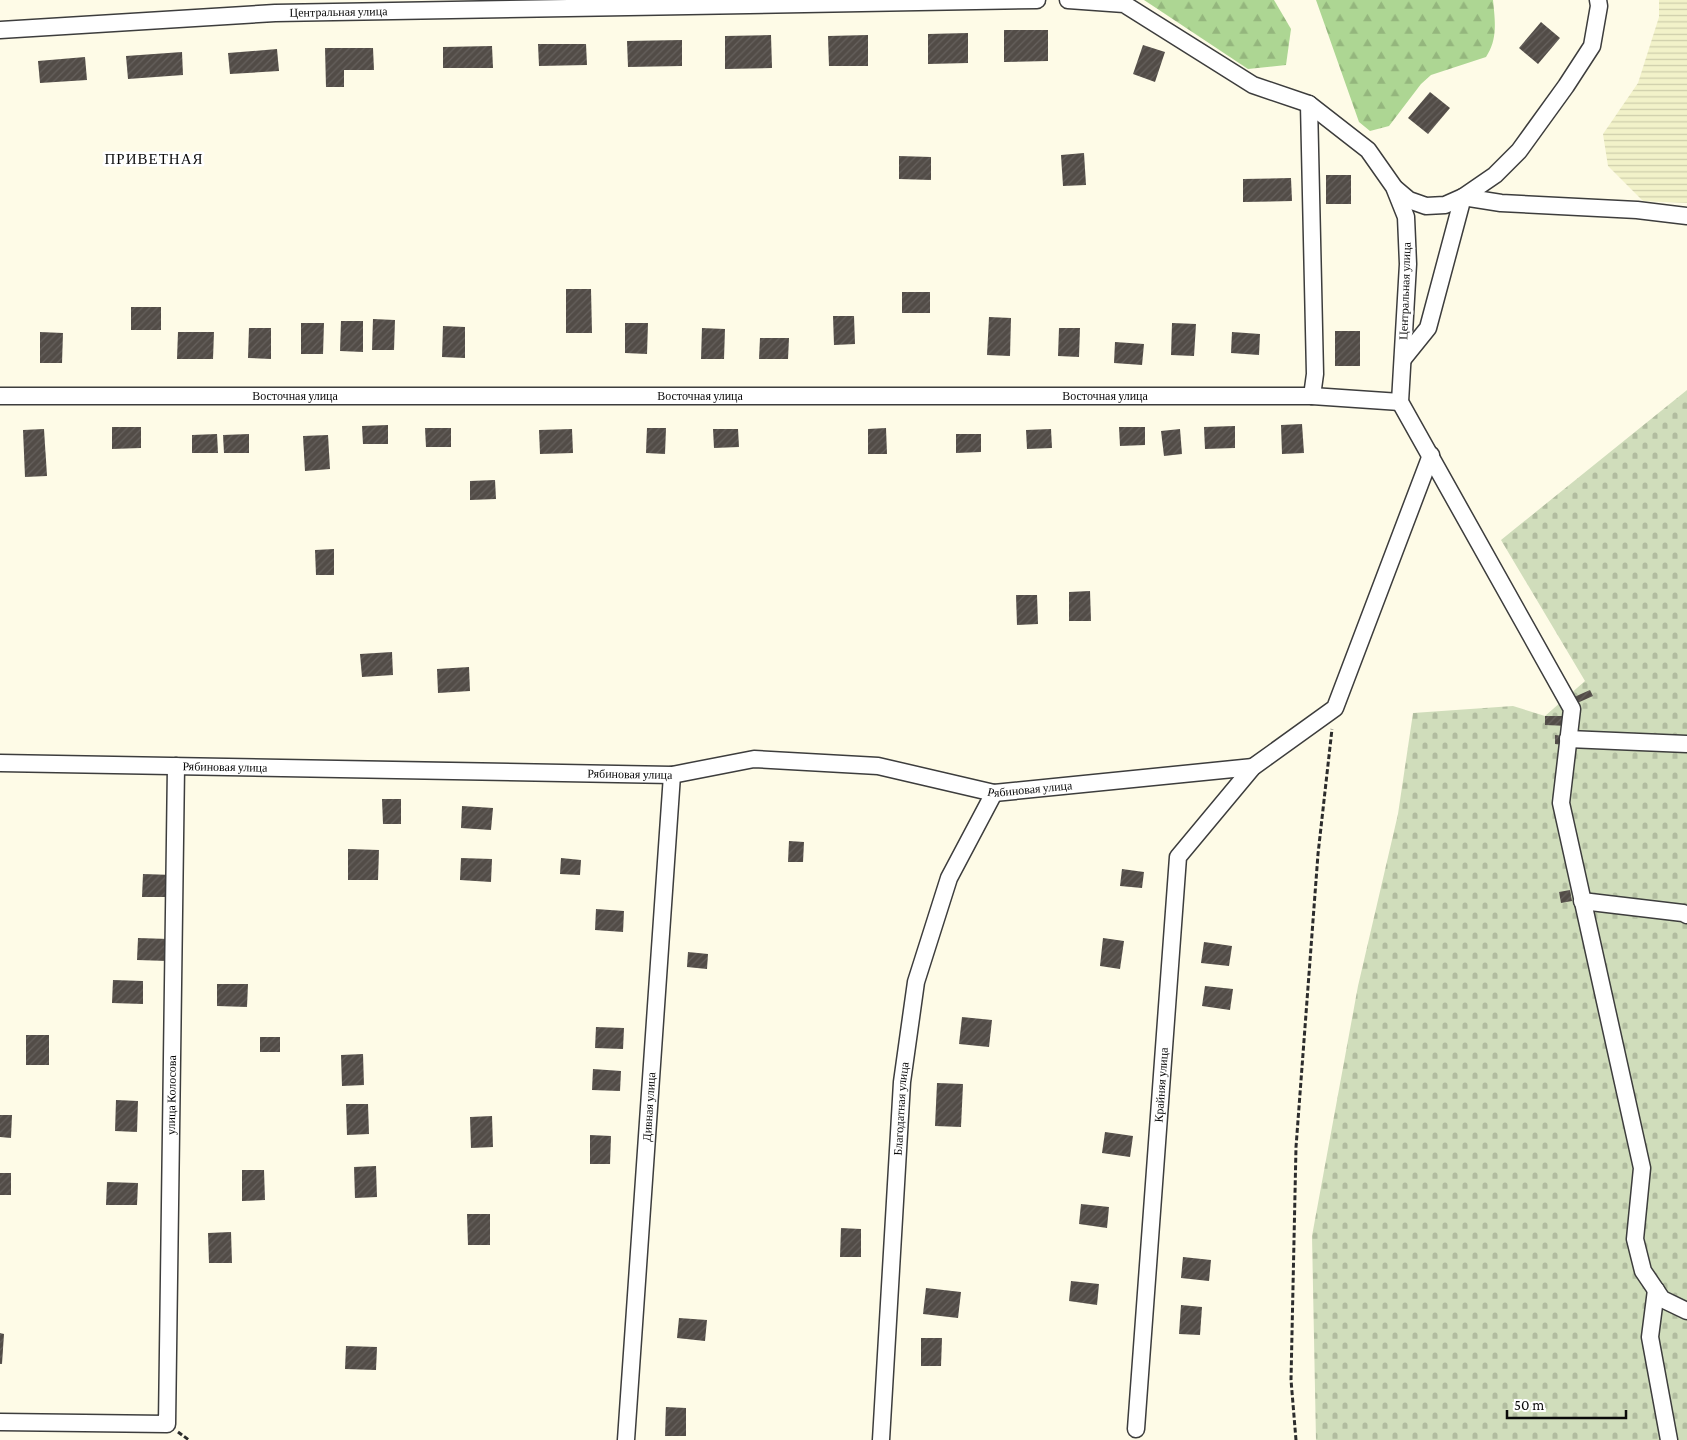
<svg xmlns="http://www.w3.org/2000/svg" width="1687" height="1440" font-family="'Crimson Pro',serif">
<defs>
<pattern id="farmland-rules" width="6" height="5" patternUnits="userSpaceOnUse" patternTransform="scale(1.25)"><rect width="6" height="5" fill="#f2f2c9"/><path d="M0 2.5h6" fill="none" stroke="#ceceab"/></pattern>
<pattern id="forest-firs" width="22" height="20" patternUnits="userSpaceOnUse" patternTransform="scale(1.25)"><rect width="22" height="20" fill="#add693"/><path d="M5 1l3.5 6h-7zM16 11l3.5 6h-7z" fill="#94b67d"/></pattern>
<pattern id="cemetery-stones" width="16" height="16" patternUnits="userSpaceOnUse" patternTransform="scale(1.25)"><rect width="16" height="16" fill="#d0ddbb"/><path d="M2 7V4a2 2 0 0 1 4 0v3zM10 15v-3a2 2 0 0 1 4 0v3z" fill="#b1bc9f"/></pattern>
<pattern id="building-hatch" width="6" height="6" patternUnits="userSpaceOnUse" patternTransform="scale(1.25)"><rect width="6" height="6" fill="#524c47"/><path d="M-1 1l2-2M0 6l6-6M5 7l2-2" fill="none" stroke="#66615d"/></pattern>
</defs>
<rect width="100%" height="100%" fill="#fefbe7"/>
<!-- farmland -->
<path fill="url(#farmland-rules)" d="M1659,0H1687V203L1643,201L1608,166L1603,134L1638,83L1659,17Z"/>
<!-- forest -->
<g fill="url(#forest-firs)">
<path d="M1144,0H1274L1291,29L1286,65L1248,69Z"/>
<path d="M1316,0H1493C1495,21 1498,39 1486,57L1431,75L1421,84L1389,126L1370,131L1359,122Z"/>
</g>
<!-- cemetery -->
<path fill="url(#cemetery-stones)" d="M1687,390V1440H1316L1312,1236L1358,986L1398,814L1413,713L1513,706L1545,716L1585,681L1501,540Z"/>
<!-- building -->
<g fill="url(#building-hatch)">
<path d="M1541,22L1560,38L1538,64L1519,48Z"/>
<path d="M1004,30H1048V61L1004,62Z"/>
<path d="M968,33V63L928,64V34Z"/>
<path d="M771,35L772,68L725,69V36Z"/>
<path d="M868,35V66H829L828,36Z"/>
<path d="M682,40V66L628,67L627,41Z"/>
<path d="M538,44H586L587,65L539,66Z"/>
<path d="M1143,45L1165,52L1155,82L1133,74Z"/>
<path d="M492,46L493,68H443V47Z"/>
<path d="M325,48H373L374,70H344V87H326Z"/>
<path d="M277,49L279,71L230,74L228,53Z"/>
<path d="M182,52L183,75L128,79L126,56Z"/>
<path d="M85,57L87,80L40,83L38,61Z"/>
<path d="M1430,92L1450,108L1428,134L1408,118Z"/>
<path d="M1084,153L1086,185L1063,186L1061,155Z"/>
<path d="M899,156L931,157V180L899,179Z"/>
<rect x="1326" y="175" width="25" height="29"/>
<path d="M1291,178L1292,201L1243,202V179Z"/>
<path d="M566,289H591L592,333H566Z"/>
<rect x="902" y="292" width="28" height="21"/>
<rect x="131" y="307" width="30" height="23"/>
<path d="M833,316H854L855,344L834,345Z"/>
<path d="M989,317L1011,318L1010,356L987,355Z"/>
<path d="M373,319L395,320L394,350H372Z"/>
<path d="M341,321H363V352L340,351Z"/>
<path d="M301,323H324L323,354H301Z"/>
<path d="M625,323H648L647,354L625,353Z"/>
<path d="M1172,323L1196,324L1194,356L1171,355Z"/>
<path d="M443,326L465,327V358L442,357Z"/>
<path d="M249,328H271V359L248,358Z"/>
<path d="M702,328L725,329L724,359H701Z"/>
<path d="M1059,328H1080L1079,357L1058,356Z"/>
<rect x="1335" y="331" width="25" height="35"/>
<path d="M40,332L63,333L62,363H40Z"/>
<path d="M178,332H214L213,359H177Z"/>
<path d="M1232,332L1260,334L1259,355L1231,353Z"/>
<path d="M760,338H789L788,359H759Z"/>
<path d="M1115,342L1144,344L1142,365L1114,363Z"/>
<path d="M1302,424L1304,453L1282,454L1281,425Z"/>
<path d="M388,425V444H363L362,426Z"/>
<path d="M1235,426V448L1205,449L1204,427Z"/>
<path d="M112,427H141V448L112,449Z"/>
<path d="M1119,427H1145V445L1120,446Z"/>
<path d="M425,428H451V447H426Z"/>
<path d="M647,428H666L665,454L646,453Z"/>
<path d="M886,428L887,454H868V429Z"/>
<path d="M44,429L47,476L25,477L23,430Z"/>
<path d="M572,429L573,453L540,454L539,430Z"/>
<path d="M713,429H738L739,447L714,448Z"/>
<path d="M1051,429L1052,448L1027,449L1026,430Z"/>
<path d="M1180,429L1182,454L1164,456L1161,431Z"/>
<path d="M217,434L218,453H192V435Z"/>
<path d="M249,434V453H224L223,435Z"/>
<path d="M956,434H981V452L956,453Z"/>
<path d="M328,435L330,469L305,471L303,436Z"/>
<path d="M495,480L496,499L470,500V481Z"/>
<path d="M334,549V575H316L315,550Z"/>
<path d="M1090,591L1091,621H1069V592Z"/>
<path d="M1016,595H1037L1038,624L1017,625Z"/>
<path d="M392,652L393,675L362,677L360,654Z"/>
<path d="M469,667L470,691L438,693L437,669Z"/>
<path d="M1590,690L1593,696L1575,704L1572,698Z"/>
<path d="M1545,716H1569L1568,726L1545,725Z"/>
<path d="M1555,735L1564,736V745L1555,744Z"/>
<path d="M382,799H401V824H383Z"/>
<path d="M462,806L493,808L491,830L461,828Z"/>
<path d="M789,841L804,842L803,862H788Z"/>
<path d="M348,849L379,850L378,880H348Z"/>
<path d="M461,858L492,859L491,882L460,880Z"/>
<path d="M561,858L581,860L580,875L560,874Z"/>
<path d="M1122,869L1144,872L1142,888L1120,886Z"/>
<path d="M143,874L173,875V897H142Z"/>
<path d="M1570,890L1572,901L1561,903L1559,892Z"/>
<path d="M596,909L624,911L623,932L595,930Z"/>
<path d="M138,938L169,939L168,961L137,960Z"/>
<path d="M1103,938L1124,941L1120,969L1100,966Z"/>
<path d="M1204,942L1232,946L1229,966L1201,963Z"/>
<path d="M688,952L708,954L707,969L687,967Z"/>
<path d="M113,980L143,981V1004L112,1003Z"/>
<path d="M217,984H248L247,1007L217,1006Z"/>
<path d="M1205,986L1233,989L1230,1010L1202,1006Z"/>
<path d="M962,1017L992,1020L989,1047L959,1044Z"/>
<path d="M596,1027L624,1028L623,1049L595,1048Z"/>
<rect x="26" y="1035" width="23" height="30"/>
<rect x="260" y="1037" width="20" height="15"/>
<path d="M363,1054L364,1085L342,1086L341,1055Z"/>
<path d="M593,1069L621,1071L620,1091L592,1090Z"/>
<path d="M937,1083L963,1084L961,1127L935,1126Z"/>
<path d="M116,1100L138,1101L137,1132L115,1131Z"/>
<path d="M346,1104H368L369,1134L347,1135Z"/>
<path d="M0,1115H12L11,1138L0,1137Z"/>
<path d="M492,1116L493,1147L471,1148L470,1117Z"/>
<path d="M1105,1132L1133,1136L1130,1157L1102,1153Z"/>
<path d="M590,1135L611,1136L610,1164H590Z"/>
<path d="M376,1166L377,1197L355,1198L354,1167Z"/>
<path d="M242,1170H264L265,1200L242,1201Z"/>
<rect x="0" y="1173" width="11" height="22"/>
<path d="M107,1182L138,1183L137,1205H106Z"/>
<path d="M1081,1204L1109,1207L1107,1228L1079,1224Z"/>
<path d="M467,1214H490V1245H468Z"/>
<path d="M841,1228L861,1229V1257H840Z"/>
<path d="M231,1232L232,1263H209L208,1233Z"/>
<path d="M1183,1257L1211,1260L1209,1281L1181,1278Z"/>
<path d="M1071,1281L1099,1284L1097,1305L1069,1301Z"/>
<path d="M926,1288L961,1292L958,1318L923,1314Z"/>
<path d="M1181,1305L1202,1307L1200,1335L1179,1334Z"/>
<path d="M679,1318L707,1320L705,1341L677,1338Z"/>
<path d="M0,1333L4,1334L2,1364H0Z"/>
<path d="M921,1338H942L941,1366H921Z"/>
<path d="M346,1346L377,1347L376,1370L345,1369Z"/>
<path d="M666,1407L686,1408V1436H665Z"/>
</g>
<g fill="none" stroke-linecap="round" stroke-linejoin="round">
<!-- minor casing -->
<g stroke="#3d3d3d" stroke-width="19">
<g id="minor">
<path d="M1068,0L1124,4L1253,85L1309,104L1368,150L1394,187L1406,217L1408,264L1400,402L1572,709L1561,803L1642,1168L1635,1239L1643,1271L1662,1299L1687,1311"/>
<path id="s1" d="M0,30L275,13L1037,0"/>
<path d="M1309,104L1315,374L1312,396"/>
<path d="M1396,189L1409,200L1426,206L1445,205L1463,197L1501,203L1637,210L1687,216"/>
<path d="M1403,359L1428,328L1463,197L1495,175L1519,151L1566,86L1592,46L1599,6L1598,0"/>
<path id="s2" d="M0,396H1312L1400,402"/>
<path d="M1568,739L1687,744"/>
<path id="s3" d="M0,763L672,775L754,759L878,766L994,793L1253,767"/>
<path d="M1582,901L1683,913L1687,915"/>
<path d="M1656,1290L1650,1337L1669,1440"/>
<path id="s4" d="M0,1422L167,1424L176,766"/>
<path id="s5" d="M1136,1429L1178,857L1253,767L1335,708L1431,455"/>
<path id="s6" d="M626,1440L672,775"/>
<path id="s7" d="M881,1440L902,1082L916,982L949,878L994,793"/>
</g>
</g>
<!-- path -->
<g stroke="#2c2c2c" stroke-width="3" stroke-dasharray="5 2.5" stroke-linecap="butt">
<path d="M178,1432L189,1440"/>
<path d="M1296,1440L1291,1380L1296,1147L1318,854L1332,729"/>
</g>
<!-- minor -->
<use href="#minor" stroke="#fff" stroke-width="16"/>
</g>
<g text-anchor="middle" stroke-width="5" stroke-linejoin="round" paint-order="stroke">
<!-- street labels -->
<g font-size="12" fill="#0a0a0a" stroke="#fff">
<text dy="4" stroke="none"><textPath href="#s1" startOffset="339">Центральная улица</textPath></text>
<text transform="translate(1405 291) rotate(-88)" y="4">Центральная улица</text>
<text dy="4" stroke="none"><textPath href="#s2" startOffset="295">Восточная улица</textPath></text>
<text dy="4" stroke="none"><textPath href="#s2" startOffset="700">Восточная улица</textPath></text>
<text dy="4" stroke="none"><textPath href="#s2" startOffset="1105">Восточная улица</textPath></text>
<text dy="4" stroke="none"><textPath href="#s3" startOffset="225">Рябиновая улица</textPath></text>
<text dy="4" stroke="none"><textPath href="#s3" startOffset="630">Рябиновая улица</textPath></text>
<text dy="4" stroke="none"><textPath href="#s3" startOffset="1035">Рябиновая улица</textPath></text>
<text dy="4" stroke="none"><textPath href="#s5" startOffset="345">Крайняя улица</textPath></text>
<text dy="4" stroke="none"><textPath href="#s4" startOffset="496">улица Колосова</textPath></text>
<text dy="4" stroke="none"><textPath href="#s6" startOffset="334">Дивная улица</textPath></text>
<text dy="4" stroke="none"><textPath href="#s7" startOffset="332">Благодатная улица</textPath></text>
</g>
<!-- quarter labels -->
<g font-size="15" letter-spacing="1" fill="#0a0a0a" stroke="#fff">
<text x="154" y="164">ПРИВЕТНАЯ</text>
</g>
</g>
<!-- scale -->
<path d="M1507 1410v8h119v-8" fill="none" stroke="#0a0a0a" stroke-width="2.5"/>
<text x="1514" y="1410" font-size="15" fill="#0a0a0a" stroke="#ffffff" stroke-width="4" paint-order="stroke">50 m</text>
</svg>
